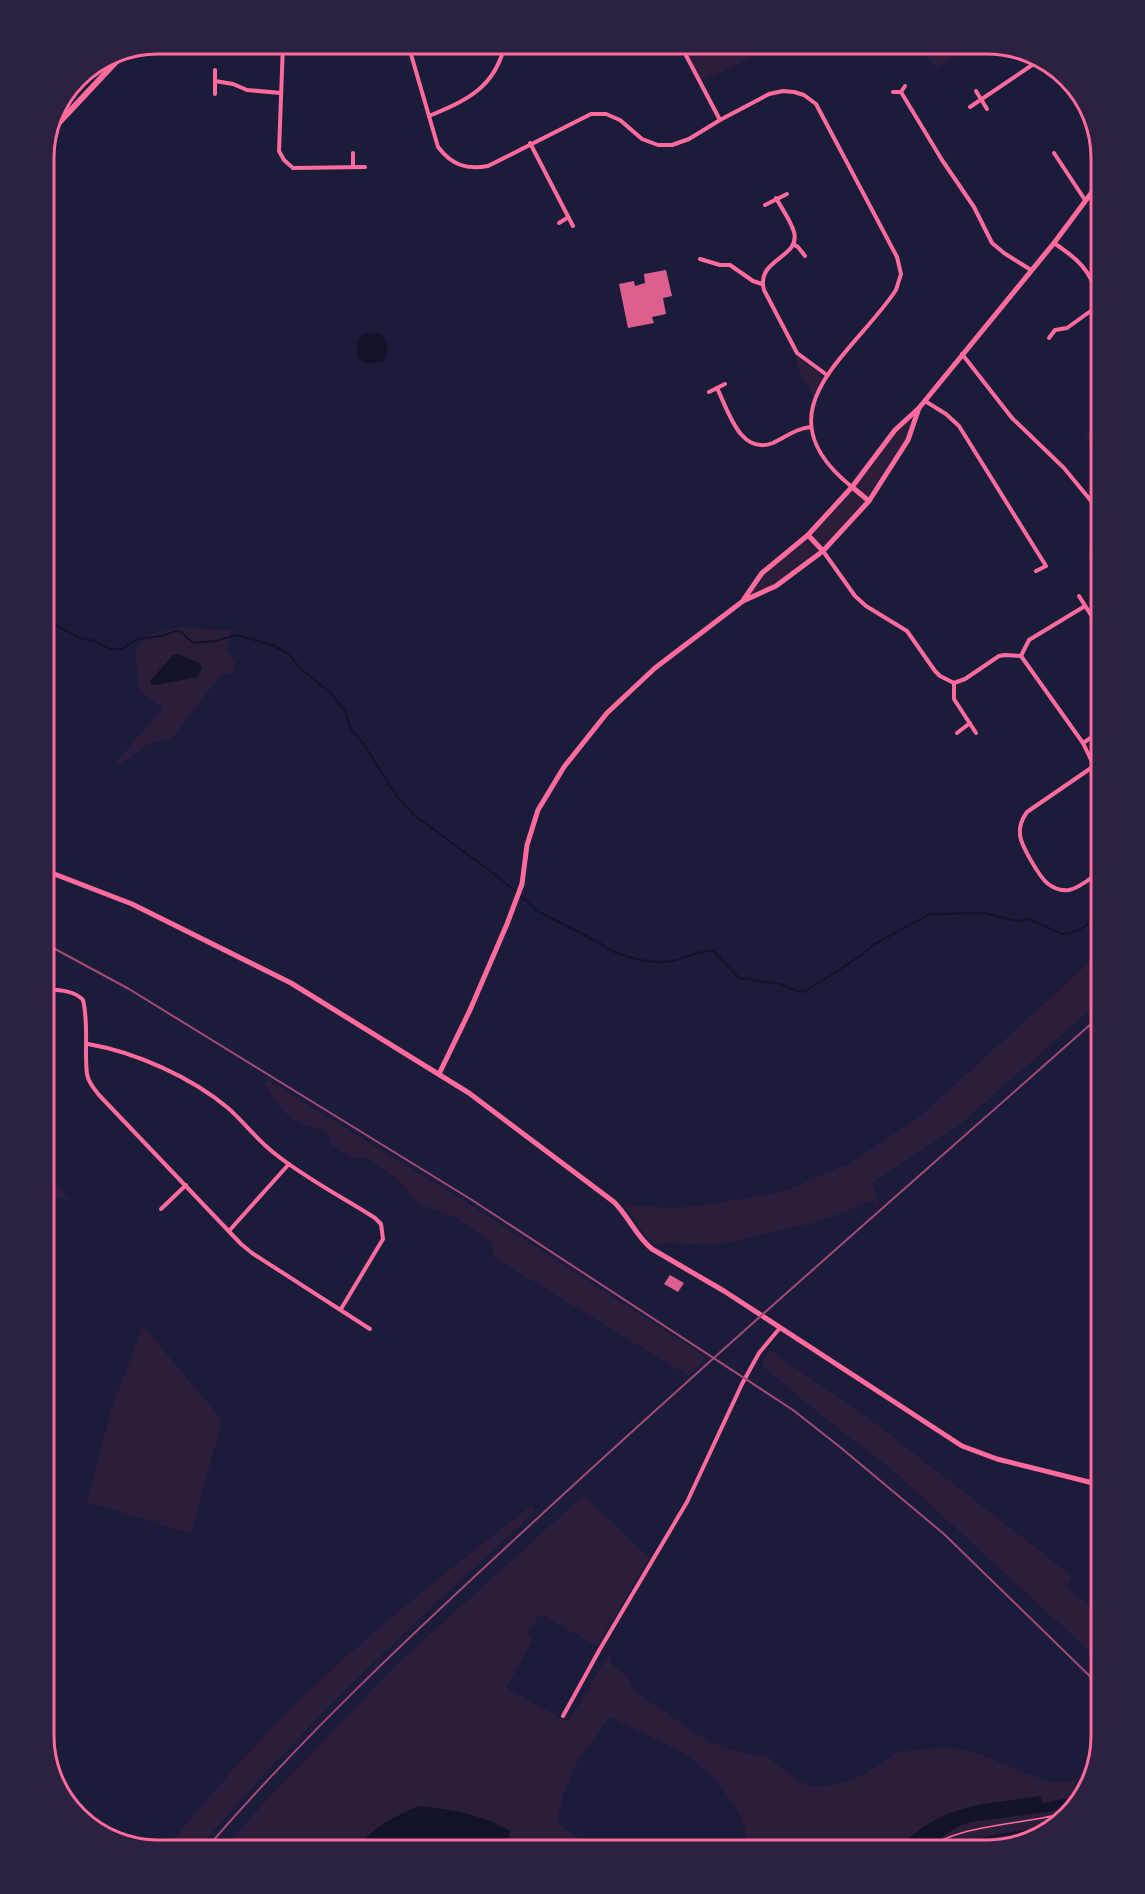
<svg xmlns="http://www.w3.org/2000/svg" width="1145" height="1894" font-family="'Public Sans',sans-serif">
<rect width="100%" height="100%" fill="#1b1b3a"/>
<!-- green -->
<g fill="#2a1e3b">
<path d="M680,44H778L700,82Z"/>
<path d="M916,44H974L937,69Z"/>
<path d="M797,353L827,375L814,398L797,366Z"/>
<path d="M919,408L908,440L869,501L838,536L776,586L743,601L762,573L808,535L852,487L895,430Z"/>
<path d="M1101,421V454L1085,436Z"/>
<path d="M1101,539V574L1087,554Z"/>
<path d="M181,627L232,631L227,650L235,663L234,672L219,677L172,738L149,743L120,765L116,762L163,708L139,690L135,652L146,635Z"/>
<path d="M1101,952V1000L958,1126L871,1183L879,1202L875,1204L872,1201L817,1222L717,1245L666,1243L656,1246L645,1235L624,1205L670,1208L699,1206L782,1192L852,1162L918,1118Z"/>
<path d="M268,1080L478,1210L706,1357L689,1376L493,1257L492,1243L458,1218L419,1204L398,1180L367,1158L350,1157L331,1144L328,1133C320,1128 313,1128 305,1125C281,1115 278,1105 265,1084Z"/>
<path d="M44,1168L69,1200L53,1198L44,1191Z"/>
<path d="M143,1326L222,1420L191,1534L87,1502L112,1407Z"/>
<path d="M770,1350L875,1423L1072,1576L1066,1587L1101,1615V1662L895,1472L831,1423L761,1365Z"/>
<path d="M584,1495L649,1558L597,1646L540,1614L527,1634L534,1638L506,1688L568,1722L609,1654L613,1665L627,1675L635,1692L708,1741L738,1752L768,1757L799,1781L814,1787L834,1785L851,1781L873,1769L897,1753L919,1749L953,1748L980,1754L1027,1774L1055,1783L1083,1779L1090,1774L1082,1799L1037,1839L987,1850H746L745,1828L739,1814L720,1785L691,1757L609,1717L574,1767L562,1799L557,1823L596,1850H223L249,1819L397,1664Z"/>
<path d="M531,1506L535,1512C417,1619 300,1729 197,1850H164C208,1798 252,1746 301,1699C373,1629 452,1567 531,1506Z"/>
</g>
<!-- water -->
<g fill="#12122b">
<path d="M365,333L382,334L388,347L384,361L367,364L357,357V342Z"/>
<path d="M179,654L200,664L202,669L197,677L156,685L151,684L150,681L173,655Z"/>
<path d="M1040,1796L1043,1803L1079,1796V1803L1075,1806L1047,1812L970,1822L957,1827L923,1850H896C943,1804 978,1805 1040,1796Z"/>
<path d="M418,1806C454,1810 478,1813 510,1831L508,1842L490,1850H357C372,1826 393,1818 418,1806Z"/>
</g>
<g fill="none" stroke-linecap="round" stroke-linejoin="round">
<!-- stream -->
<g stroke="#12122b" stroke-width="2">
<path d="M44,619L82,639L95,641L110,649H122L137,639L162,636L176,631L181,632L193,643L215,641L237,635L272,645L289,654L300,668L332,694L346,713L349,726L365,746L395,794L414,815L501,879L539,912L600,943C614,956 653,965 672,961C687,958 698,950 713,951L739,978L780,984L794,990L804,992L859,957L873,945L930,914L985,913L1017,921L1029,919L1062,934L1078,931L1101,915"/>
<path d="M956,1850C984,1833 1018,1833 1050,1828"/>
</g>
</g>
<!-- building -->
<g fill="#dd5f8e">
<path d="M666,270L672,296L663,298L666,314L652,317L654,323L628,328L619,284L634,281L635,286L645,283L644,274Z"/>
<path d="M670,1275L684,1283L678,1292L664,1284Z"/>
</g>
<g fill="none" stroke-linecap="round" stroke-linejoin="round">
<!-- path -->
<path stroke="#ff6b9d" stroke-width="1.5" d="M926,1850C959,1823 1027,1825 1068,1812"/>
<!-- minor -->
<g stroke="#ff6b9d" stroke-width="4">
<path d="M283,44L279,151L284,160L293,168L365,167"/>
<path d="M408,44L438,147C452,165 466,170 488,166L591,114H606L620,120L642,139L658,145H672L689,139L720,120L769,94L783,91L794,92L804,95L816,104L897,257L901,274L896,290C851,357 757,411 852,487"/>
<path d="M680,44L720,120"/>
<path d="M215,81L233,84L247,90L281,93"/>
<path d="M976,91L987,109"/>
<path d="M893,92H901L905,86"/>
<path d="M901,92L942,160L974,207L992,243L1004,253L1031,270"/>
<path d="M215,94V70"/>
<path d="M970,107L1041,59"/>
<path d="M429,116C467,100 495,88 505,44"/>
<path d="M530,143L573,226"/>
<path d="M1054,153L1085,200"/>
<path d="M353,166V153"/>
<path d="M776,198C782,209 791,221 794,232C801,258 755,259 764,290L797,353L827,375"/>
<path d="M765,205L787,194"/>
<path d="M559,223L567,218"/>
<path d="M1054,243C1070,254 1086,265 1093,284C1097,294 1098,303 1101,312"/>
<path d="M793,244L798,247L805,256"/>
<path d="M700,259L720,265H730L753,281L762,284"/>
<path d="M1049,338L1055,330L1067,328L1099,305"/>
<path d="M962,354L1012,418L1064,468L1101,513"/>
<path d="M717,388C728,410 740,456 773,443C786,437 797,428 811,427"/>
<path d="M709,392L725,384"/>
<path d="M925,401L946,414L959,426L1046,566L1036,571"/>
<path d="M823,551L855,596L866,606L907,631L935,671L940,676L954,683L965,679L999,656L1005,655L1021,656L1083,743L1094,766L1101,777"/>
<path d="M1079,596L1096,623"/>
<path d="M1021,656L1029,640L1085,606"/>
<path d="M954,683V699L976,733"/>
<path d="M957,733L970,723"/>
<path d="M1083,743L1101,731"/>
<path d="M1094,766L1027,812C1022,819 1019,825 1020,834C1020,844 1039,876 1047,883C1053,888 1061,891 1069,890C1080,888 1092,877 1101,871"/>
<path d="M44,989C57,990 74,990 83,1000C89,1024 84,1050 87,1074C88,1082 94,1089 99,1095L241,1244L252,1253L370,1329"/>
<path d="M88,1044C135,1052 191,1077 228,1108C244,1122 257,1140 274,1153C305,1178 342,1197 375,1218L381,1224L383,1239L341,1309"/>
<path d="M161,1209L186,1185"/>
<path d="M229,1231L289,1164"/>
<path d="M563,1716L600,1649L687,1502L742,1384L759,1353L779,1329"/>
</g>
<!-- tertiary -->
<g stroke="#ff6b9d" stroke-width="5">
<path d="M852,487L869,501"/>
<path d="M808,535L823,551"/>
<path d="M744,599L762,573L808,535L852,487L895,430L919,408L1054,243L1101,180"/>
<path d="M44,870L132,904L291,983L469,1093L614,1202C629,1217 636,1236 652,1249L724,1291L962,1446L997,1459L1101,1485"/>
<path d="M439,1074L470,1010L507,924L522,884L527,845L538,810L564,767L607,713L655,668L743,601L776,586L823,551L869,501L908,440L919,408"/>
</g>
<!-- secondary -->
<path stroke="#ff6b9d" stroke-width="6" d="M44,152L54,128L128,49"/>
<!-- rail -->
<g stroke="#a44b75" stroke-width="2">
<path d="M44,943L129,989L472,1200L793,1410L840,1447L944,1534L1101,1687"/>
<path d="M205,1850C308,1730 425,1622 541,1515C725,1345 914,1181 1101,1015"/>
</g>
</g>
<!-- crop -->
<path d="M0 0H1145V1894H0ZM158 54H987A104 104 0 0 1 1091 158V1736A104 104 0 0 1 987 1840H158A104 104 0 0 1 54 1736V158A104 104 0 0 1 158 54Z" fill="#2d2142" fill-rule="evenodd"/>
<path fill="none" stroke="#ff6b9d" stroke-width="3" d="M158 54H987A104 104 0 0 1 1091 158V1736A104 104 0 0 1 987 1840H158A104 104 0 0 1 54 1736V158A104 104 0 0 1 158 54Z"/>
</svg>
